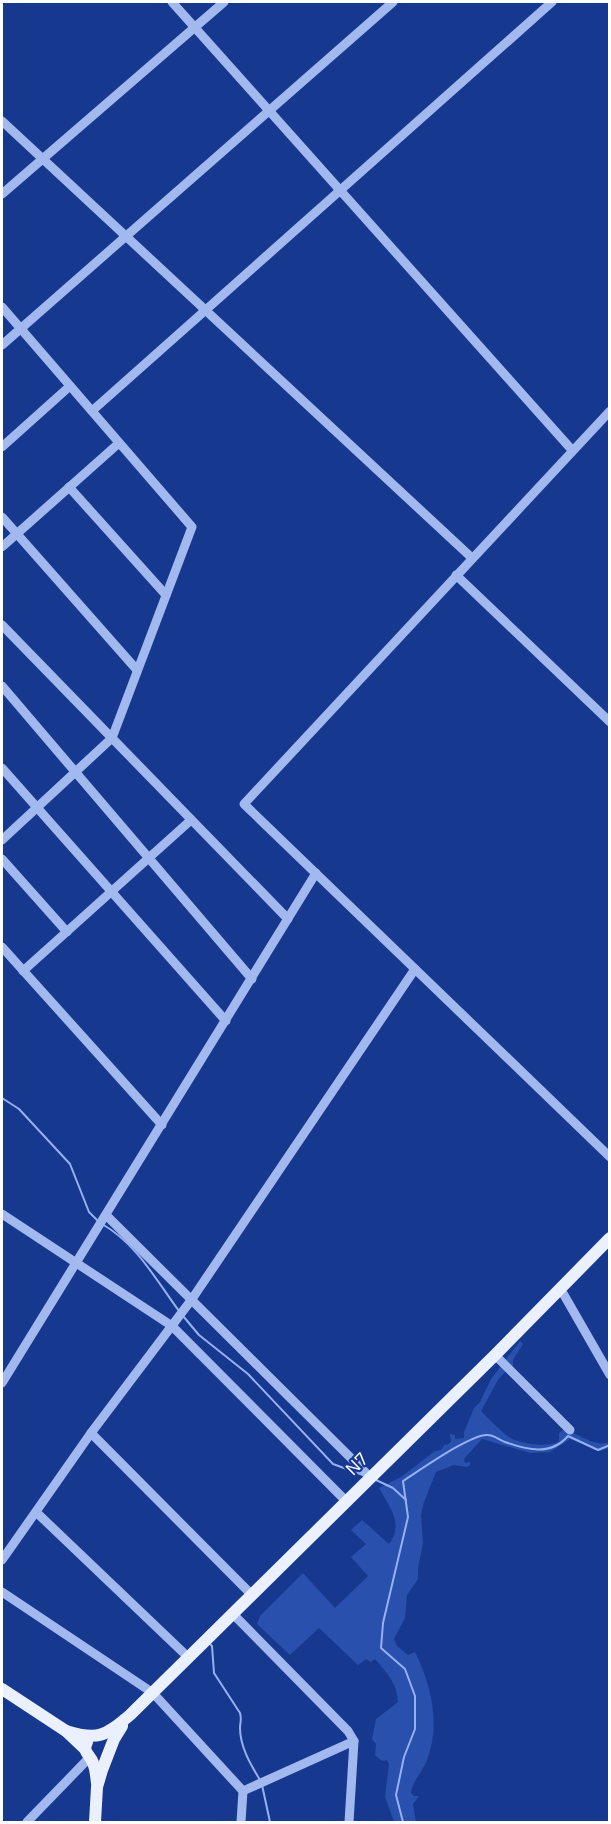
<svg xmlns="http://www.w3.org/2000/svg" width="611" height="1824" font-family="'IBM Plex Sans',sans-serif">
<rect width="100%" height="100%" fill="#16388f"/>
<!-- green -->
<path fill="#2950ad" d="M520,1341L523,1344L513,1360V1367L509,1371L505,1372L498,1380L481,1411C490,1420 499,1430 509,1437C519,1444 549,1448 559,1441V1433L563,1430C579,1433 595,1448 609,1442V1448L600,1451L570,1439L550,1452L530,1453L482,1439L464,1459L465,1463L470,1462V1465L467,1467L454,1465L436,1472L424,1502L421,1515L423,1543L418,1568V1579L407,1595L405,1618L394,1639L397,1646L408,1655L415,1652C431,1684 441,1725 427,1760C423,1772 412,1781 411,1793L414,1796H419L413,1804L416,1822H394L385,1797L389,1764L387,1760L382,1761L375,1755L376,1744L372,1739L376,1719L398,1702C397,1683 387,1673 375,1659L371,1662L366,1659L358,1665L319,1628L290,1655L257,1624L260,1616L303,1573L335,1608L368,1576L351,1557L366,1544L351,1530L362,1520L389,1544C404,1524 390,1508 379,1488L401,1477L435,1451L441,1450L445,1444L447,1445L451,1442L450,1434L455,1435V1439L464,1438V1432L474,1408L480,1402L491,1379Z"/>
<g fill="none" stroke-linecap="round" stroke-linejoin="round">
<!-- stream -->
<g stroke="#95b1f2" stroke-width="2">
<path d="M2,1098L19,1109L70,1164L89,1212L98,1221"/>
<path d="M102,1224C137,1244 156,1280 179,1311"/>
<path d="M183,1316L199,1335L248,1374L333,1464L363,1475"/>
<path d="M376,1480L393,1488L406,1500"/>
<path d="M209,1643L212,1646L214,1673L240,1713C242,1720 240,1722 240,1728C240,1747 251,1765 260,1780"/>
<path d="M262,1785L270,1822"/>
<path d="M403,1822L396,1795L404,1757L415,1729V1696L405,1669L381,1648L383,1623L408,1517L403,1481C419,1471 472,1433 488,1435C493,1435 500,1440 505,1442C527,1450 551,1456 568,1436L598,1450L610,1445"/>
</g>
<!-- minor -->
<g stroke="#a2b9f0" stroke-width="9">
<path d="M172,2L572,450"/>
<path d="M2,121L472,558"/>
<path d="M2,194L224,2"/>
<path d="M2,307L192,527L112,738L2,840"/>
<path d="M2,345L393,2"/>
<path d="M92,411L552,2"/>
<path d="M610,411L244,804L610,1157"/>
<path d="M2,447L70,386"/>
<path d="M69,487L166,595"/>
<path d="M2,517L137,670"/>
<path d="M2,547L119,443"/>
<path d="M456,575L610,722"/>
<path d="M2,625L288,919"/>
<path d="M2,686L252,979"/>
<path d="M2,768L226,1021"/>
<path d="M2,859L67,932"/>
<path d="M2,947L162,1125"/>
<path d="M23,971L191,820"/>
<path d="M2,1214L172,1326L346,1501"/>
<path d="M106,1215L370,1477"/>
<path d="M560,1288L610,1375"/>
<path d="M495,1355L570,1430"/>
<path d="M2,1383L316,873"/>
<path d="M91,1433L252,1595"/>
<path d="M36,1512L189,1658"/>
<path d="M2,1560L91,1433L192,1299L415,969"/>
<path d="M2,1592L153,1693L243,1791L241,1822"/>
<path d="M233,1614L348,1731L354,1741L243,1791"/>
<path d="M27,1822L89,1758"/>
<path d="M349,1822L354,1741"/>
</g>
<!-- major -->
<g stroke="#ebf0ff" stroke-width="12">
<path d="M2,1689L66,1731L85,1749"/>
<path d="M66,1731C98,1741 105,1736 130,1715L495,1355L610,1238"/>
<path d="M87,1742C82,1753 90,1754 93,1763C96,1769 96,1777 97,1783"/>
<path d="M95,1822L97,1787L102,1770L114,1739L122,1726"/>
</g>
</g>
<g text-anchor="middle" stroke-width="4.5" stroke-linejoin="round" paint-order="stroke">
<!-- street labels -->
<g font-size="18" fill="#fff" stroke="#16388f">
<text transform="translate(357 1464) rotate(-45)" y="6">N7</text>
</g>
</g>
<!-- border -->
<rect width="611" height="1824" fill="none" stroke="#ffffff" stroke-width="6"/>
</svg>
